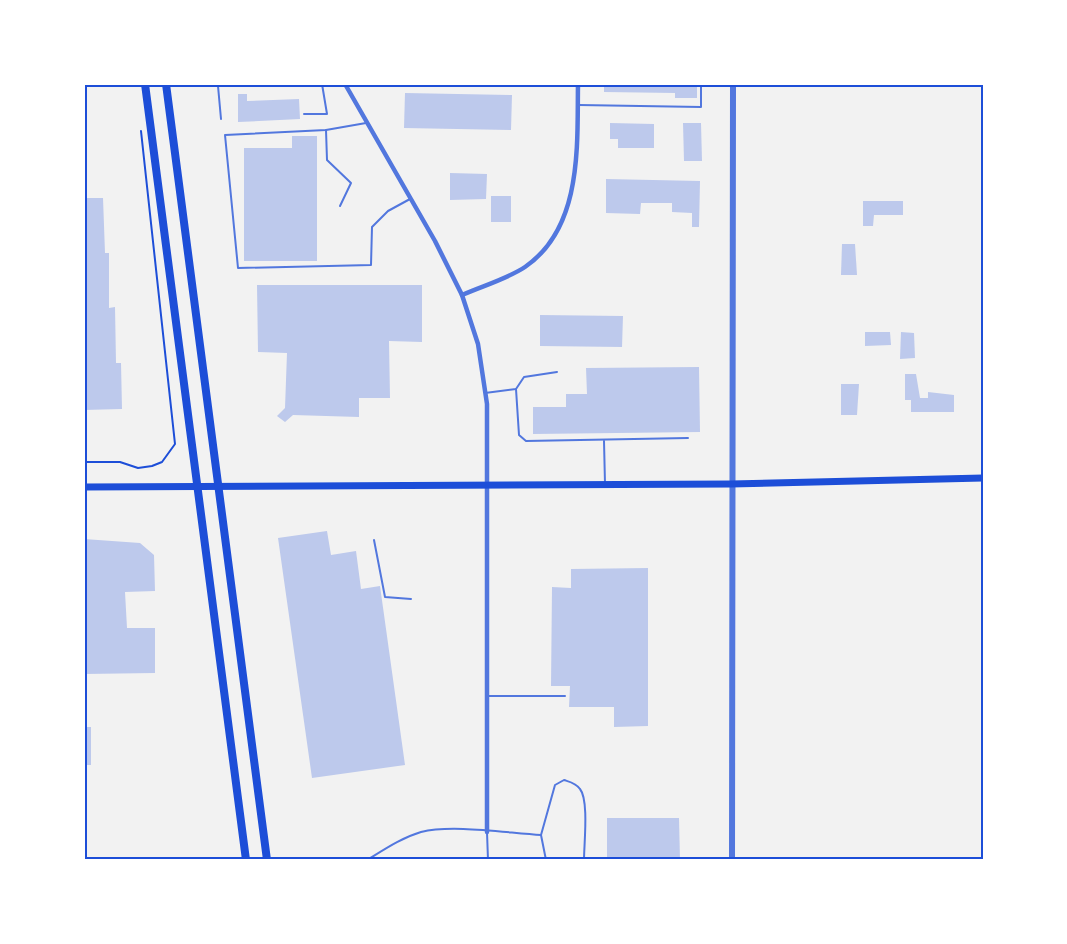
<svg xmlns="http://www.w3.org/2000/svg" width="1067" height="944" font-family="'IBM Plex Sans',sans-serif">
<rect width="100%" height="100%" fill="#f2f2f2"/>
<!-- building -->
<g fill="#bdc9ec">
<path d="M604,84H697V98H675V93L604,92Z"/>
<path d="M405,93L512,95L511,130L404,128Z"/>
<path d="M238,94H247V101L299,99L300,119L238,122Z"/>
<path d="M610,123L654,124V148H618V139H610Z"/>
<path d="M683,123H701L702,161H684Z"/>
<path d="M292,136H317V261H244V148H292Z"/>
<path d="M450,173L487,174L486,199L450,200Z"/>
<path d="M606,179L700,181L699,227H692V213L672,212V203H641L640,214L606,213Z"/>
<rect x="491" y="196" width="20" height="26"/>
<path d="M84,198H103L105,253H109V308L115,307L116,363H121L122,409L84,410Z"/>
<path d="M863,201H903V215H874L873,226H863Z"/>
<path d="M842,244H855L857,275H841Z"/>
<path d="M257,285H422V342L389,341L390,398H359V417L293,415L285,422L277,416L285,408L287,353L258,352Z"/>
<path d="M540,315L623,316L622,347L540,346Z"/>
<path d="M865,332H890L891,345L865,346Z"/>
<path d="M901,332L914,333L915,358L900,359Z"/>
<path d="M699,367L700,432L533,434V407H566V394H587L586,368Z"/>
<path d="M905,374H916L920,398H928V392L954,395V412H911V400H905Z"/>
<path d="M841,384H859L857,415H841Z"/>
<path d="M327,531L331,555L356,551L361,589L380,586L405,765L312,778L278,538Z"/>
<path d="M84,539L140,543L154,555L155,591L125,592L127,628H155V673L84,674Z"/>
<path d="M648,568V726L614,727V707H569L570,686H551L552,587L571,588V569Z"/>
<rect x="84" y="727" width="7" height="38"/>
<path d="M607,818H679L680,860H607Z"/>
</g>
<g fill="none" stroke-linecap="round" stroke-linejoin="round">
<!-- path -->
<path stroke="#1d4ed8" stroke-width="2" d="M84,462H120L138,468L152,466L162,462L175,444L141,131"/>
<!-- service -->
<g stroke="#5277de" stroke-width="2">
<path d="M579,105L701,107V84"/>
<path d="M304,114H327L322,84"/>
<path d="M221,119L218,86L283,84"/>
<path d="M366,123L326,130L225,135L238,268L371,265L372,227L388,211L410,199"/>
<path d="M326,130L327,160L351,183L340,206"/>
<path d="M516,389L519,435L526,441L688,438"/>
<path d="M485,393L516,389L524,377L557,372"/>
<path d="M604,441L605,484"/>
<path d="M374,540L385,597L411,599"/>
<path d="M487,696H565"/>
<path d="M487,832L488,860"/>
<path d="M367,860C385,849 401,838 421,832C452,824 507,833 541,835"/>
<path d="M546,860L541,835L555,785L564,780C570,782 576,783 580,789C589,800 584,844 584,860"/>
</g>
<!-- minor -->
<g stroke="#5277de" stroke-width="4.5">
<path d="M345,84L435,241L462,295L478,344L487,404V832"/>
<path d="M462,295C482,286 507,279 525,267C583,227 577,145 578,84"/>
</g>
<!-- tertiary -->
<path stroke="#5277de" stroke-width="6" d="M732,860L733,84"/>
<!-- secondary -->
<path stroke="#1d4ed8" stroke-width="7" d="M84,487L731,484L983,478"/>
<!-- trunk -->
<g stroke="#1d4ed8" stroke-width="8">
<path d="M145,84L246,860"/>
<path d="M166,84L267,860"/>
</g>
</g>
<!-- border -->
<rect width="1067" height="944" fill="none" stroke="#ffffff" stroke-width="171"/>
<rect x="86" y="86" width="896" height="772" fill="none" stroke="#1d4ed8" stroke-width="2"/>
</svg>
